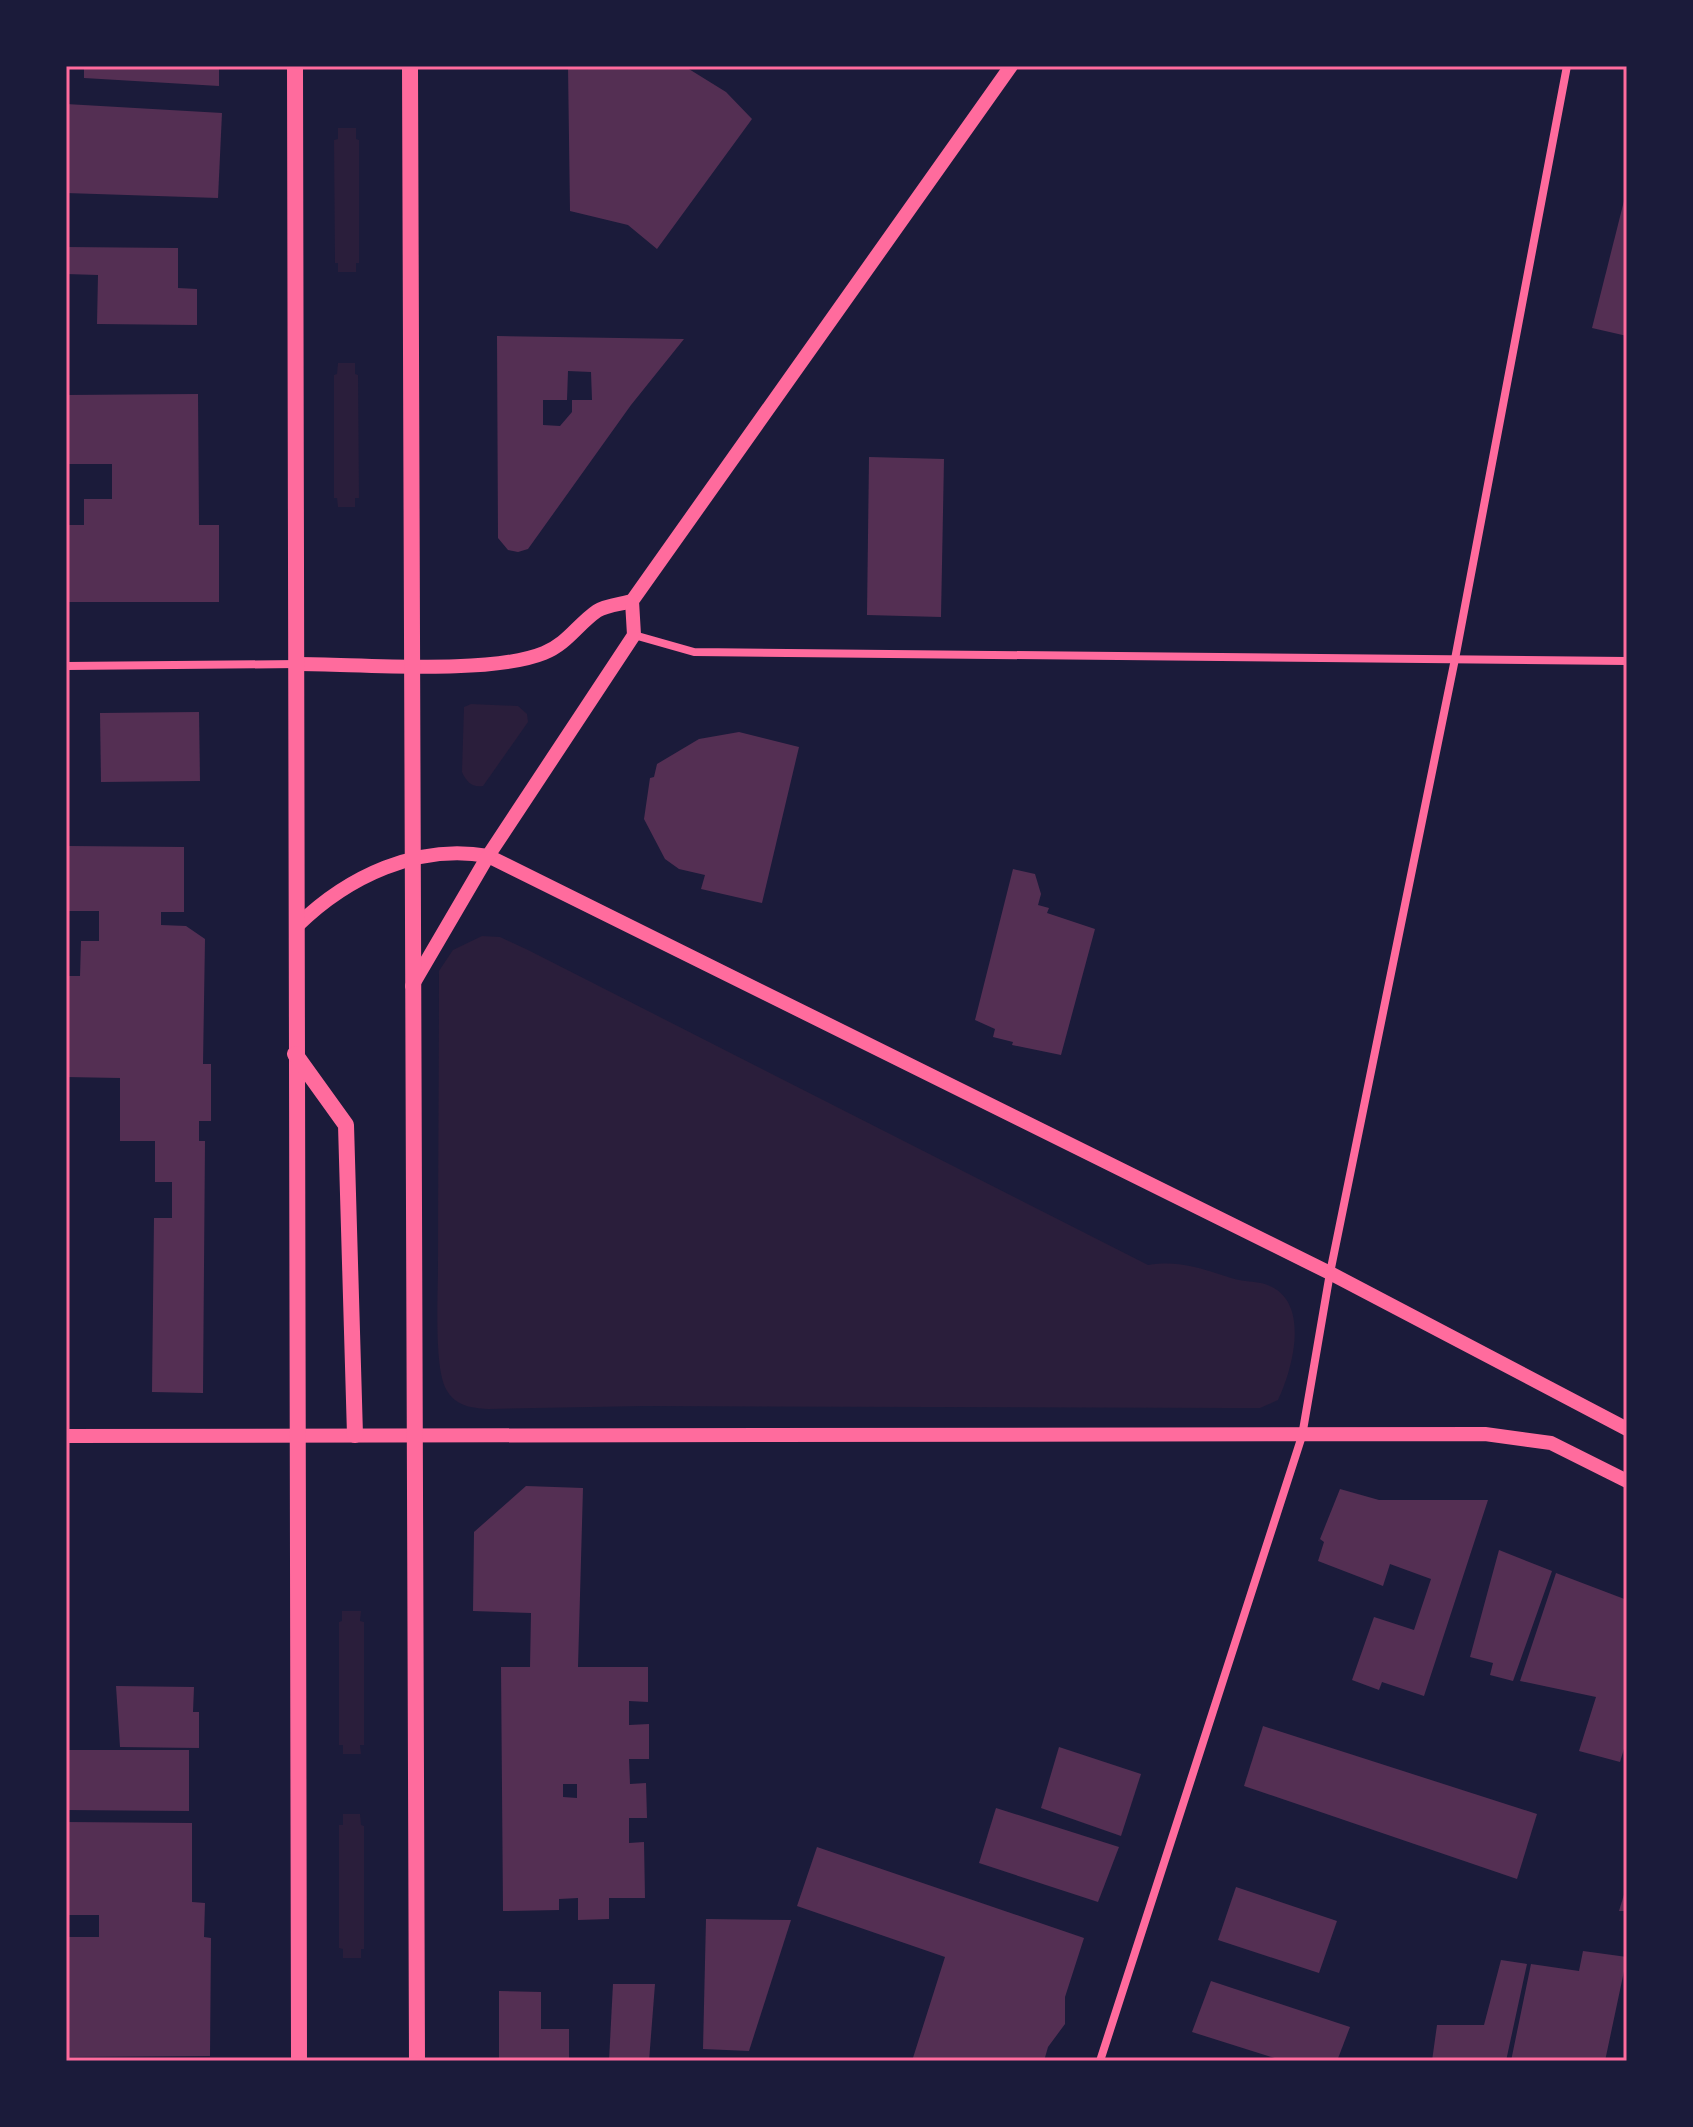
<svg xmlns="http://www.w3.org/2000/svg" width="1693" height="2127" font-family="'PT Serif',serif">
<rect width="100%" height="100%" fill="#1b1b3a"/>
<!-- green -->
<g fill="#2a1e3b">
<path d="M338,128H356V139L359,140V263H356V272H338V263H335L334,140L338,139Z"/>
<path d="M338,363H355V374L358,375L359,498H355V507H338L337,498H334V375L337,374Z"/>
<path d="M471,704L518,706L527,714L528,722L483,786C472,788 466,781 462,772L464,707Z"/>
<path d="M482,936L500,937L528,950L1148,1265C1181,1260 1199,1268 1231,1278C1246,1283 1259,1280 1272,1287C1310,1306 1292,1371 1278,1400L1260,1408H1232L645,1406L488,1409C471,1408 455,1406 446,1389C434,1367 438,1295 438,1267C438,1168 439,1070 439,971L453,950Z"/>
<path d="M342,1611H361L360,1621L364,1622V1745H360L361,1754H343V1745H339V1622L342,1621Z"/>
<path d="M343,1814H360L361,1825L364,1826V1949H361V1958H343V1949L339,1948V1825H343Z"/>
</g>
<!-- building -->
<g fill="#542f53" fill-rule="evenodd">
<path d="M84,66H219V86L84,78Z"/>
<path d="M568,66H684L726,92L752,119L657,249L628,225L570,211Z"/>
<path d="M66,104L222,113L218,198L66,193Z"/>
<path d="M1627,189V336L1592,328Z"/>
<path d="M66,247L178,248V288L197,289V325L97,324L98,275L66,274Z"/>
<path d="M497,336L684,339L631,405L528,549L518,552L508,550L498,538ZM568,371L591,372L592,400H572V412L560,426L543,425V400H567Z"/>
<path d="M198,394L199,525H219V602H66V525H84V499H112V464H66V395Z"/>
<path d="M869,457L944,459L941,617L867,615Z"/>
<path d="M199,712L200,781L101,782L100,713Z"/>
<path d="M739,732L799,747L762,903L701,889L705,875L679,869L665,859L644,819L650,778L654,777L657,764L699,739Z"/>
<path d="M69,846L184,847V912H161V925L186,926L205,939L203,1064H211V1121H199V1141H205L203,1393L152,1392L154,1218H172V1182H155V1141H120V1078L66,1077V976H80L81,941H99V911H66Z"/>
<path d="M1013,869L1035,874L1041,894L1038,905L1049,908L1047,913L1095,929L1061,1055L1012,1045L1013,1042L993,1037L995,1029L975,1020Z"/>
<path d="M526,1486L583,1488L578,1667H648V1702L629,1701V1725L649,1724V1759H629L630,1784L646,1783L647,1818H629V1843L644,1842L645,1898H609V1919L578,1920V1898L559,1899V1910L503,1911L501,1667H530L531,1613L473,1611L474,1532ZM563,1784H577V1798L563,1797Z"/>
<path d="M1340,1489L1379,1500H1488L1424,1696L1382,1682L1379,1690L1352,1680L1374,1617L1414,1630L1431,1579L1390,1564L1383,1586L1318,1561L1324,1542L1320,1539Z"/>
<path d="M1499,1550L1552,1571L1513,1681L1490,1675L1493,1663L1470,1657Z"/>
<path d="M1556,1573L1627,1600V1739L1620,1762L1579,1751L1596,1697L1520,1681Z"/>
<path d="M116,1686L194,1687L193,1712H199V1748L120,1747Z"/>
<path d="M1263,1726L1537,1814L1517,1879L1244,1786Z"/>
<path d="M1059,1747L1141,1774L1121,1836L1041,1808Z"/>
<path d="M66,1750H189V1811L66,1810Z"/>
<path d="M996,1808L1119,1847L1098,1902L979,1863Z"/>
<path d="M66,1822L192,1823V1902L205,1903L204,1937L211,1938L210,2056L66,2057V1937H99V1915H66Z"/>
<path d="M817,1847L1084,1938L1065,1997V2024L1048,2047L1044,2061H912L945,1957L797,1906Z"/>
<path d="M1236,1887L1337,1921L1319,1973L1218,1940Z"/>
<path d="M1626,1888L1627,1911H1619Z"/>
<path d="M706,1919L791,1920L749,2051L703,2049Z"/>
<path d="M1583,1951L1627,1957L1605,2061H1511L1531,1964L1579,1971Z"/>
<path d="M1501,1960L1527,1964L1506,2061H1432L1437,2025H1484Z"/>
<path d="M1211,1981L1350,2027L1337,2061H1284L1192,2032Z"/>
<path d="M613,1984H655L649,2061H609Z"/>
<path d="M499,1991L541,1992V2029H569V2061H499Z"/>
</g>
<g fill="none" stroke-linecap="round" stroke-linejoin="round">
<!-- minor -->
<g stroke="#ff6b9d" stroke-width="8">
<path d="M634,635L694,652L1627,661"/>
<path d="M66,666L298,664"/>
<path d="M1100,2061L1302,1436L1330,1273L1455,659L1567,66"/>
</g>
<!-- tertiary -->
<g stroke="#ff6b9d" stroke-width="14">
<path d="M299,664C361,664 490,675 544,653C567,644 578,624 597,611C606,605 622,604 632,601"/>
<path d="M298,925C347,877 418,843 488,856L1330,1273L1627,1429"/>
<path d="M412,986L488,856L634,635L632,601L1011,66"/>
<path d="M66,1436L1485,1434L1551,1443L1627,1481"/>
</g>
<!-- secondary -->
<g stroke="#ff6b9d" stroke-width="16">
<path d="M295,66L299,2061"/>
<path d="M410,66L417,2061"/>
<path d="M295,1054L346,1125L355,1435"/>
</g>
</g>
<!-- border -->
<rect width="1693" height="2127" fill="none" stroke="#1b1b3a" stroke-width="136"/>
<rect x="68" y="68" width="1557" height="1991" fill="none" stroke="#ff6b9d" stroke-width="3"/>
</svg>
